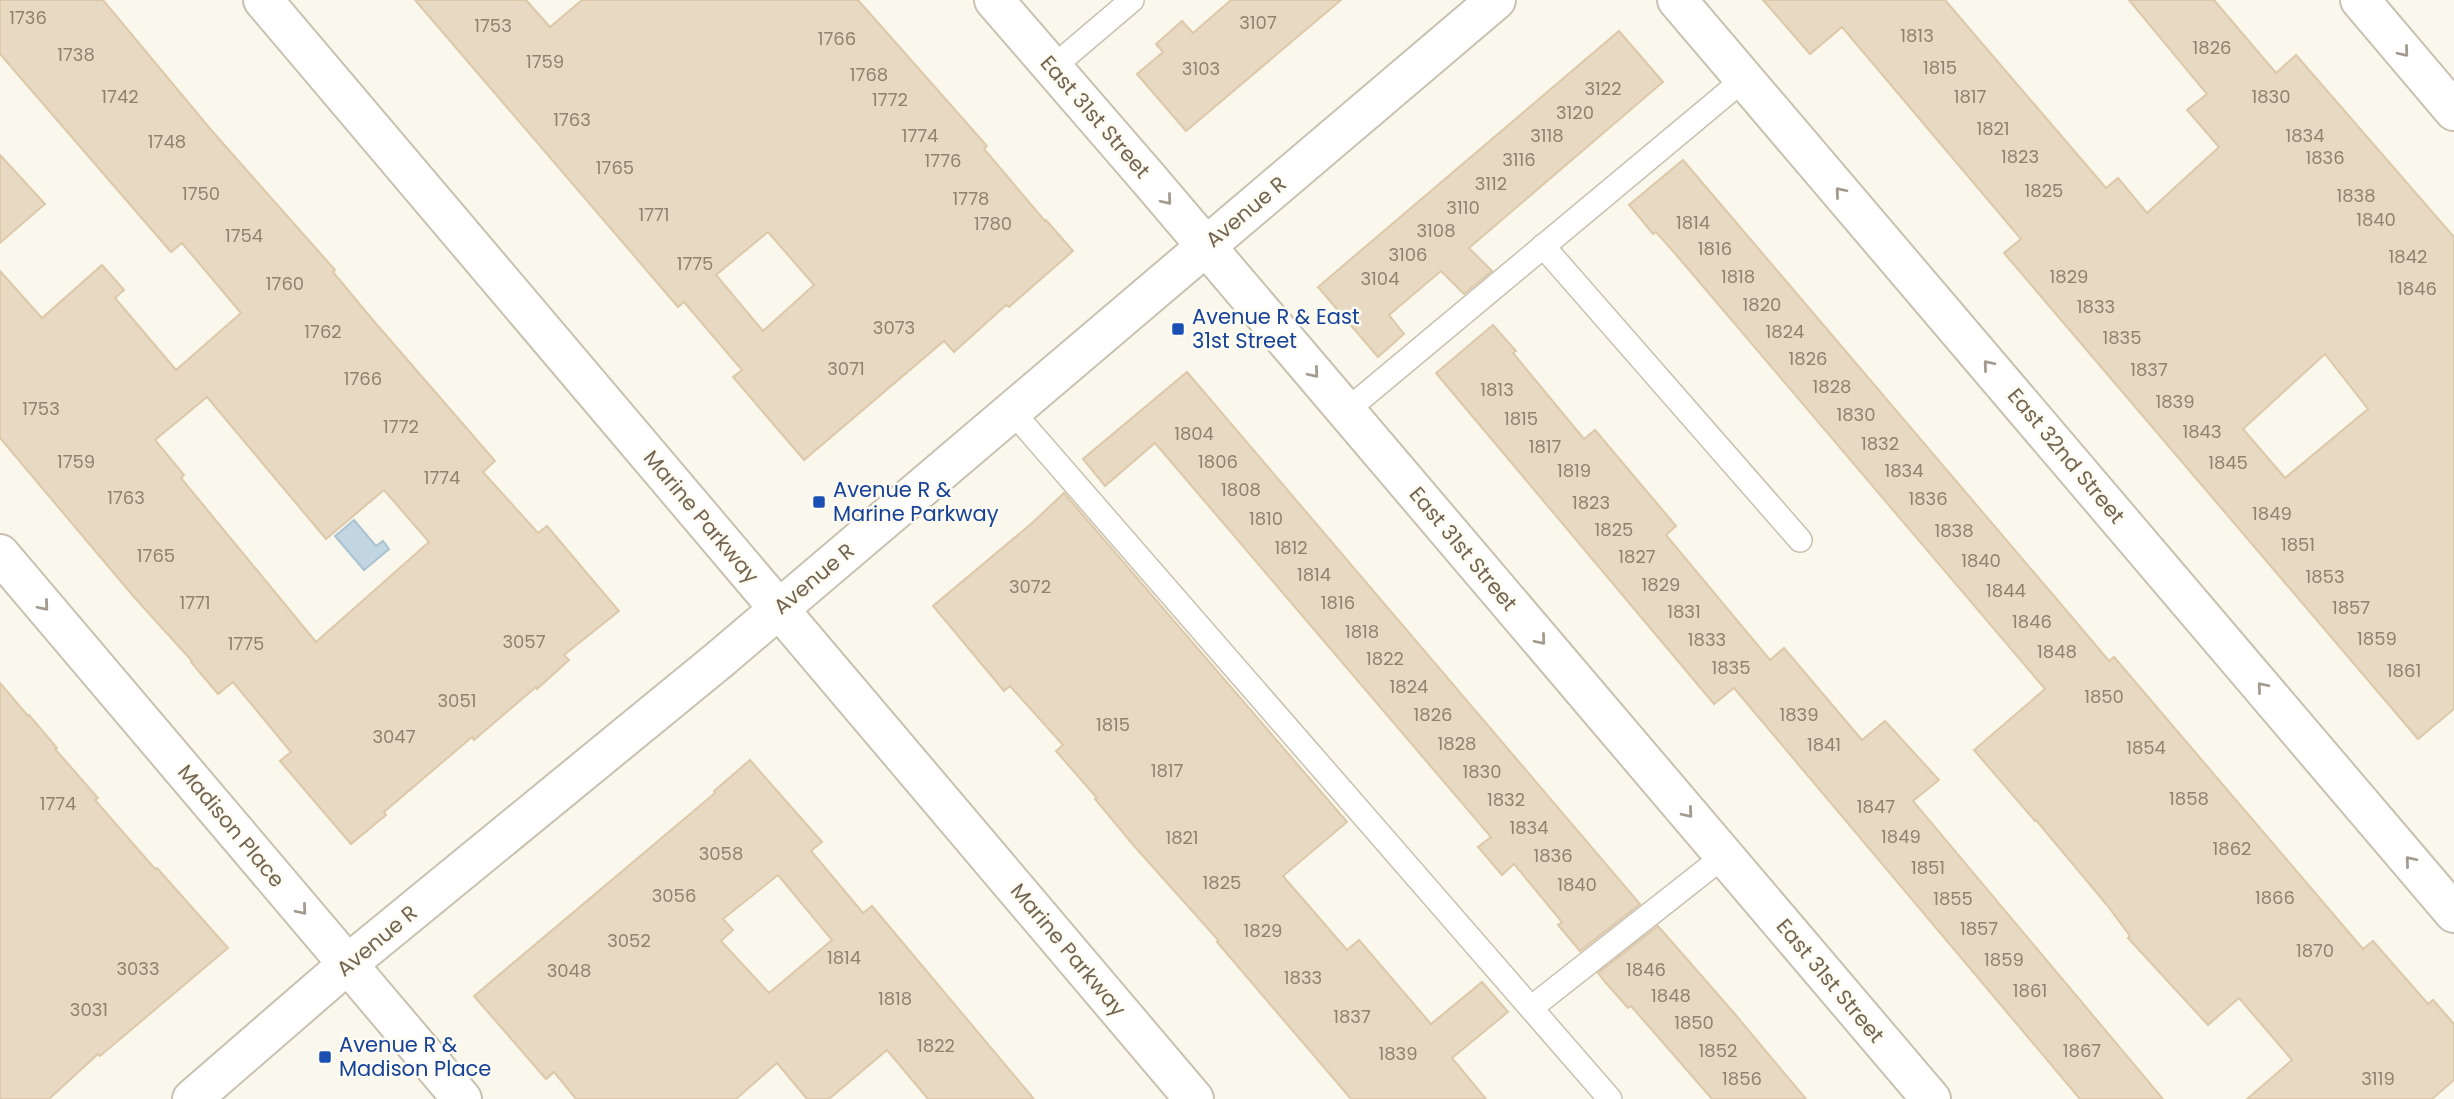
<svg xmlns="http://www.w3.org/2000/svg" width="2454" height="1099" font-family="Poppins,sans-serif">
<rect width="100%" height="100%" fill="#faf8ec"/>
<!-- water -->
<path fill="#c2d6e2" stroke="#aac3d3" stroke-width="2" d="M354,520L376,546L383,541L389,549L364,570L335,536Z"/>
<!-- building -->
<g fill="#e7d9c2" stroke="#ddc8a9" stroke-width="2" fill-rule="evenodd">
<path d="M0,0H103L212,131L335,270L333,272L372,319L495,461L483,472L538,533L547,526L619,611L564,655L569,660L537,689L536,687L474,740L472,737L384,812L386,815L351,844L280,761L291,752L233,682L218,694L191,662L192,661L134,597L0,438V271L42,318L102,265L124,290L115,298L176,370L241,313L182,243L171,252L0,54ZM207,397L326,539L384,490L429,542L316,642L181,478L184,475L155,440Z"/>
<path d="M415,0H526L550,27L582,0H858L987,146L984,149L1045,221L1046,220L1073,251L1009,307L1006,305L954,352L944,341L804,460L733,377L742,370L684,302L678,307ZM768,232L814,285L763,331L716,275Z"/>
<path d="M1231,0H1341L1186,131L1137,74L1163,52L1156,44L1182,21L1193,33Z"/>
<path d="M1763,0H1945L2106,188L2118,178L2147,213L2219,147L2187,110L2207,94L2129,0H2214L2276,73L2296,55L2454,237V709L2418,739L2004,253L2021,239L1842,27L1810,54ZM2325,354L2368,409L2285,478L2243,429Z"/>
<path d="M1619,31L1663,82L1469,248L1492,271L1464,294L1441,271L1389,315L1404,334L1378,357L1318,287Z"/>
<path d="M0,155L45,204L0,243Z"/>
<path d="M1683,160L2071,616L2109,661L2114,657L2363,949L2373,941L2428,1004L2433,1000L2454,1024V1080L2432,1099H2247L2292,1060L2239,998L2208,1025L2128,938L2130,936L2107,905L2036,820L2035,821L1974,750L2045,689L1678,257L1656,232L1653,234L1629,205Z"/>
<path d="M1493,325L1516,351L1513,353L1584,439L1595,430L1676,526L1666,535L1770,660L1784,648L1862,740L1885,721L1939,780L1913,801L2163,1099H2080L1734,688L1714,704L1436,373Z"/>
<path d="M1187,372L1640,904L1580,951L1558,925L1562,922L1514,864L1502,875L1478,847L1491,837L1155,443L1105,486L1083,459Z"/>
<path d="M1064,493L1347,822L1283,876L1347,950L1359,940L1431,1024L1482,982L1508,1012L1452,1058L1486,1099H1351L1217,942L1219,941L1135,847L1095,799L1097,798L1056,751L1063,745L1010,686L1004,691L933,606L1031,524Z"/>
<path d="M0,683L28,716L29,715L57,748L55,749L98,798L95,800L155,869L157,868L228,948L100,1056L98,1054L49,1099H0Z"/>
<path d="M750,760L822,842L811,851L863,913L872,906L1034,1099H928L887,1050L829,1099H807L777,1063L736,1099H576L554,1072L546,1079L474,996L715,793L714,791ZM778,875L832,940L769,993L721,941L733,930L723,919Z"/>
<path d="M1658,926L1734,1013L1806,1099H1712L1631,1006L1628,1008L1605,982L1598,973Z"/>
</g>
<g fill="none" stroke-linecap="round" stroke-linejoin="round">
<!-- lane casing -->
<g stroke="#c9c0b0" stroke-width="26">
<g id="lane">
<path d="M1052,68L1132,0"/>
<path d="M1543,246L1800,540"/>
<path d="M1011,410L1610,1099"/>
<path d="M1346,411L1744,79"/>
<path d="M1531,1008L1724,856"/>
</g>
</g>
<!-- street casing -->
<g stroke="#c9c0b0" stroke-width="42">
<g id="street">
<path d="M263,0L1194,1099"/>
<path d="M994,0L1148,178L1931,1099"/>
<path d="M1677,0L2454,913"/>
<path d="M2360,0L2454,111"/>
<path d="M0,554L462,1099"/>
<path d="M192,1099L349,963L719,660L1496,0"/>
</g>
</g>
<!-- lane -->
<use href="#lane" stroke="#fff" stroke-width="23"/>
<!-- street -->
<use href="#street" stroke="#fff" stroke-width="38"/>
</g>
<!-- one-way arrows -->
<defs><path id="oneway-chevron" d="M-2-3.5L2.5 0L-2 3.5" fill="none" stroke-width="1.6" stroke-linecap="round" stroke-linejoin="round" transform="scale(1.75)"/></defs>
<g stroke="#a49b8e">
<use href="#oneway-chevron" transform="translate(2404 52) rotate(50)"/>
<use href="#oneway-chevron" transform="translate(1840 192) rotate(-130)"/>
<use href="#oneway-chevron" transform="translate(1167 200) rotate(50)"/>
<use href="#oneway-chevron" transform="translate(1988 365) rotate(-130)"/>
<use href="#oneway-chevron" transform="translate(1314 373) rotate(50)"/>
<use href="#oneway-chevron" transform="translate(44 606) rotate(50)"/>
<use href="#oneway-chevron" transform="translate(1541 640) rotate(50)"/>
<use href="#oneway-chevron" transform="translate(2262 687) rotate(-130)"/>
<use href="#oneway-chevron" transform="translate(1688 813) rotate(50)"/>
<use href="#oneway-chevron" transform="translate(2410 861) rotate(-130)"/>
<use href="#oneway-chevron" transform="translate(302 910) rotate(50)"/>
</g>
<!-- markers -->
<g fill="#1a4fb4" stroke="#fdfbf2" stroke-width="2.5">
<rect x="1171" y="322" width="14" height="14" rx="3.5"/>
<rect x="812" y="495" width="14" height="14" rx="3.5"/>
<rect x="318" y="1050" width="14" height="14" rx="3.5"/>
</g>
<g text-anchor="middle" stroke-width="5" stroke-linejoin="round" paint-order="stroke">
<!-- number labels -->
<g font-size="18" fill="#90826d">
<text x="28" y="24">1736</text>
<text x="1258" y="29">3107</text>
<text x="493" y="32">1753</text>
<text x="1917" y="42">1813</text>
<text x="837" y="45">1766</text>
<text x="2212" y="54">1826</text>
<text x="76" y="61">1738</text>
<text x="545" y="68">1759</text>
<text x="1940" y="74">1815</text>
<text x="1201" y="75">3103</text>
<text x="869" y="81">1768</text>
<text x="1603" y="95">3122</text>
<text x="120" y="103">1742</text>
<text x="1970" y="103">1817</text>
<text x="2271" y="103">1830</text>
<text x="890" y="106">1772</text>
<text x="1575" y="119">3120</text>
<text x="572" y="126">1763</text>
<text x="1993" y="135">1821</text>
<text x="920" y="142">1774</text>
<text x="1547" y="142">3118</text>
<text x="2305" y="142">1834</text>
<text x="167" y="148">1748</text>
<text x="2020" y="163">1823</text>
<text x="2325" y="164">1836</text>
<text x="1519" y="166">3116</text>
<text x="943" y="167">1776</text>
<text x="615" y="174">1765</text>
<text x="1491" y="190">3112</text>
<text x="2044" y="197">1825</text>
<text x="201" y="200">1750</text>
<text x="2356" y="202">1838</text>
<text x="971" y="205">1778</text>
<text x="1463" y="214">3110</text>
<text x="654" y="221">1771</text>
<text x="2376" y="226">1840</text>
<text x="1693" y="229">1814</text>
<text x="993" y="230">1780</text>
<text x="1436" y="237">3108</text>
<text x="244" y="242">1754</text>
<text x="1715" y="255">1816</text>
<text x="1408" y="261">3106</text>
<text x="2408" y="263">1842</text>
<text x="695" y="270">1775</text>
<text x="1738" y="283">1818</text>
<text x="2069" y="283">1829</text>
<text x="1380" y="285">3104</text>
<text x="285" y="290">1760</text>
<text x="2417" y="295">1846</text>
<text x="1762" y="311">1820</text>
<text x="2096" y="313">1833</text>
<text x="894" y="334">3073</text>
<text x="323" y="338">1762</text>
<text x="1785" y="338">1824</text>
<text x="2122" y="344">1835</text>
<text x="1808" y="365">1826</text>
<text x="846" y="375">3071</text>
<text x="2149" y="376">1837</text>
<text x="363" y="385">1766</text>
<text x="1832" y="393">1828</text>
<text x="1497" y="396">1813</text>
<text x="2175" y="408">1839</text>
<text x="41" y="415">1753</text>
<text x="1856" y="421">1830</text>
<text x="1521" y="425">1815</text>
<text x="401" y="433">1772</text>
<text x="2202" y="438">1843</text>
<text x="1194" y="440">1804</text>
<text x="1880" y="450">1832</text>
<text x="1545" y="453">1817</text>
<text x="76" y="468">1759</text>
<text x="1218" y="468">1806</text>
<text x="2228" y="469">1845</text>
<text x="1574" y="477">1819</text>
<text x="1904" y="477">1834</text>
<text x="442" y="484">1774</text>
<text x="1241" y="496">1808</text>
<text x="126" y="504">1763</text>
<text x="1928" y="505">1836</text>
<text x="1591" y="509">1823</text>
<text x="2272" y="520">1849</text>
<text x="1266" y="525">1810</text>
<text x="1614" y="536">1825</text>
<text x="1954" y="537">1838</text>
<text x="2298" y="551">1851</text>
<text x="1291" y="554">1812</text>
<text x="156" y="562">1765</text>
<text x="1637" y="563">1827</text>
<text x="1981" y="567">1840</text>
<text x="1314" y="581">1814</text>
<text x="2325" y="583">1853</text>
<text x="1661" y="591">1829</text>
<text x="1030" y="593">3072</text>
<text x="2006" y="597">1844</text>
<text x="195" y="609">1771</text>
<text x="1338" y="609">1816</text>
<text x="2351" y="614">1857</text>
<text x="1684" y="618">1831</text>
<text x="2032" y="628">1846</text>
<text x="1362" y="638">1818</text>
<text x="2377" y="645">1859</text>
<text x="1707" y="646">1833</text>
<text x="524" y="648">3057</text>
<text x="246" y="650">1775</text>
<text x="2057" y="658">1848</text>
<text x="1385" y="665">1822</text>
<text x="1731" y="674">1835</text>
<text x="2404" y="677">1861</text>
<text x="1409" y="693">1824</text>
<text x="2104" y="703">1850</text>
<text x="457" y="707">3051</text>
<text x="1433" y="721">1826</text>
<text x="1799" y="721">1839</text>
<text x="1113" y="731">1815</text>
<text x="394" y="743">3047</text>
<text x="1457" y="750">1828</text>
<text x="1824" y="751">1841</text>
<text x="2146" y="754">1854</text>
<text x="1167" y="777">1817</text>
<text x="1482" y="778">1830</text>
<text x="2189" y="805">1858</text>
<text x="1506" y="806">1832</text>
<text x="58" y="810">1774</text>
<text x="1876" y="813">1847</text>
<text x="1529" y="834">1834</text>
<text x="1901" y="843">1849</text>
<text x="1182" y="844">1821</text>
<text x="2232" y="855">1862</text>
<text x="721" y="860">3058</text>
<text x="1553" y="862">1836</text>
<text x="1928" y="874">1851</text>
<text x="1222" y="889">1825</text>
<text x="1577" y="891">1840</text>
<text x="674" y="902">3056</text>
<text x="2275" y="904">1866</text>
<text x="1953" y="905">1855</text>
<text x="1979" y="935">1857</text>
<text x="1263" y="937">1829</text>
<text x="629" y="947">3052</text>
<text x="2315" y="957">1870</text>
<text x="844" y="964">1814</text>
<text x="2004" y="966">1859</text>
<text x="138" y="975">3033</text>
<text x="1646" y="976">1846</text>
<text x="569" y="977">3048</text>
<text x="1303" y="984">1833</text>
<text x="2030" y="997">1861</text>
<text x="1671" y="1002">1848</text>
<text x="895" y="1005">1818</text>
<text x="89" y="1016">3031</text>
<text x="1352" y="1023">1837</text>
<text x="1694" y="1029">1850</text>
<text x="936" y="1052">1822</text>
<text x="1718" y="1057">1852</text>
<text x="2082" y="1057">1867</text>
<text x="1398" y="1060">1839</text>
<text x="1742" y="1085">1856</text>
<text x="2378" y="1085">3119</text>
</g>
<!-- street labels -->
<g font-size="21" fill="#736551" stroke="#fdfbf2">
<text transform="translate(1095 117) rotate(49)" y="7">East 31st Street</text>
<text transform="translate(1246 212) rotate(-40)" y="7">Avenue R</text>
<text transform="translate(2066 456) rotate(50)" y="7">East 32nd Street</text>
<text transform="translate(701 517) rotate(50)" y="7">Marine Parkway</text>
<text transform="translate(1463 549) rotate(50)" y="7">East 31st Street</text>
<text transform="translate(814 579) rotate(-40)" y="7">Avenue R</text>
<text transform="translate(231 826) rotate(50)" y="7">Madison Place</text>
<text transform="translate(377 941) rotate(-40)" y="7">Avenue R</text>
<text transform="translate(1068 950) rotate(50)" y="7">Marine Parkway</text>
<text transform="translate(1830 981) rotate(50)" y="7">East 31st Street</text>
</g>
<!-- transit labels -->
<g font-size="21" fill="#164399" stroke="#fdfbf2" text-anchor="start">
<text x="1192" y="324">Avenue R &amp; East<tspan x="1192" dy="24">31st Street</tspan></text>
<text x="833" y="497">Avenue R &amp;<tspan x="833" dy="24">Marine Parkway</tspan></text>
<text x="339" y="1052">Avenue R &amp;<tspan x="339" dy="24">Madison Place</tspan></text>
</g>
</g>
</svg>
